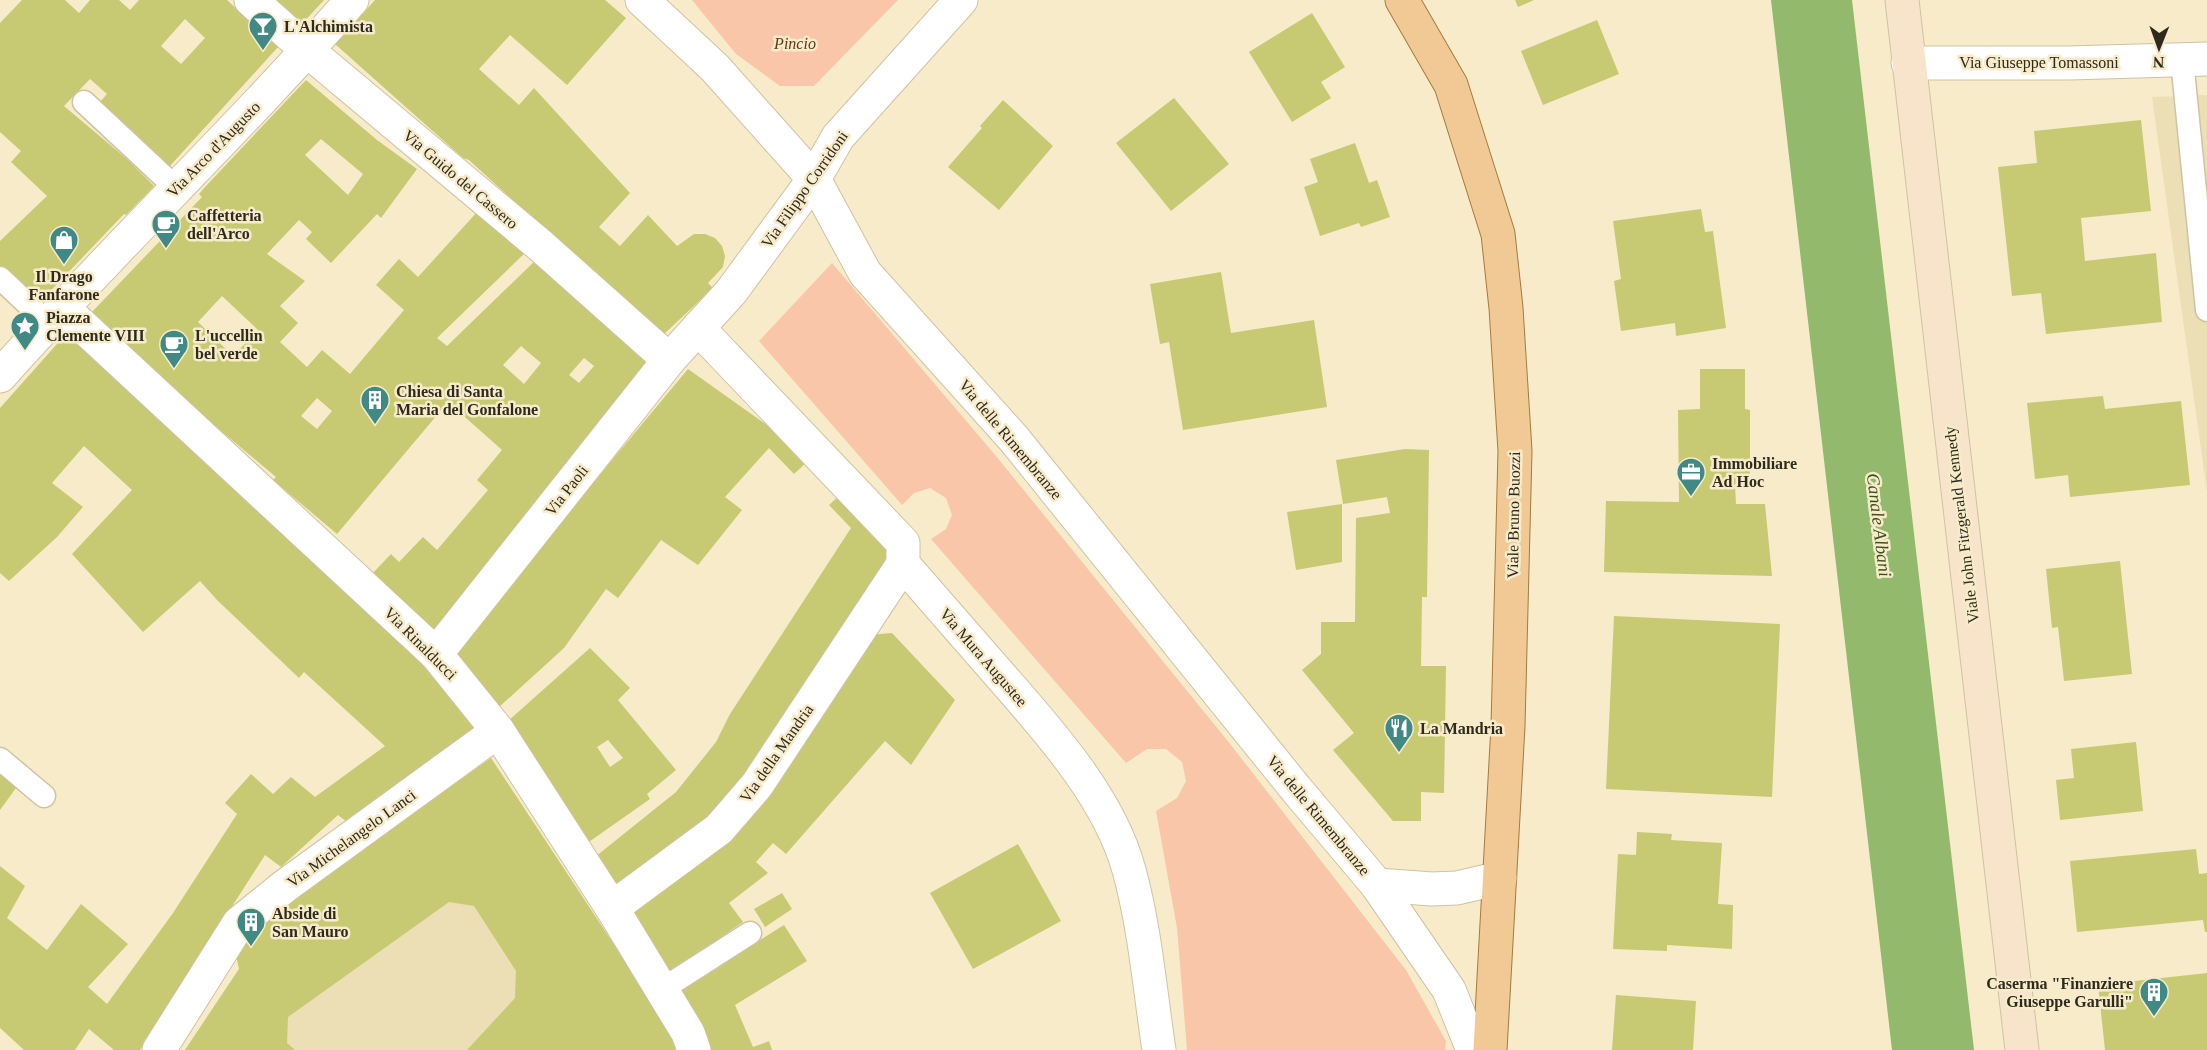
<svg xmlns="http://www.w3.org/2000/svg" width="2207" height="1050" font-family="Georgia,serif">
<rect width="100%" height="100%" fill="#f7ebca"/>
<!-- built -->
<g fill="#ecdeb5">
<path d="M2207,95V492L2152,97Z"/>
<path d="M491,758L659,1013L604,1050H185L239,969L295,920L281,908Z"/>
</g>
<!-- green -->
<g fill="#fac6a9">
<path d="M692,0H898L814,86H780L736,54Z"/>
<path d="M832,263L996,456L1227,740L1406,970L1446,1041L1445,1050H1187L1177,928L1156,811L1177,798L1186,781L1182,762L1166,749H1147L1126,763L931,539L946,529L952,515L946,498L930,488L914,493L902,505L759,341Z"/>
</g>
<!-- water -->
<path fill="#93b96c" d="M1771,0H1852L1974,1050H1892Z"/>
<!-- building -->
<g fill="#c7ca72" fill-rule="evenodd">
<path d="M22,0H65L79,13L90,0H119L130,10L139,0H227L278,47L169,167L100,102L107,94L90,79L64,106L128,160L154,186L126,215L124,214L39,303L0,266V241L47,196L11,162L21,151L0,132V23ZM185,19L205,38L181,64L161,46Z"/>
<path d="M270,0H324L300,26Z"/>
<path d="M375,0H605L626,18L567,85L510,35L479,69L519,105L534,88L630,193L599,227L620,246L648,215L677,246L694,234H705L715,238L722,246L725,256L723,267L708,283L713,288L662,336L469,160L463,158L335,44Z"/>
<path d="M1515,0H1534L1518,7Z"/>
<path d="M1312,13L1345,67L1321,82L1331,98L1292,122L1249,52Z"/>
<path d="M1597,20L1619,74L1543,105L1521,51Z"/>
<path d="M306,80L377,140L417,169L381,218L377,214L331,263L306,239L312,232L299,220L267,254L305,281L280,306L298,323L280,342L307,367L322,350L350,374L404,310L376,285L399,259L418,277L478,211L527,251L437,338L447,346L537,259L655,362L435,632L370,576L391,554L399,562L423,537L437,550L488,490L477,480L502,450L448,402L337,534L273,480L276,477L201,414L92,312L202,197L199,194L206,186ZM321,139L363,174L348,195L305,155ZM222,296L258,330L233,356L198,322ZM521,346L541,363L524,384L503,365ZM584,358L594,366L579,383L569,375ZM317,398L332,411L317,429L301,416Z"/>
<path d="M1174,98L1229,164L1171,211L1116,143Z"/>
<path d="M1003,100L1053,146L999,210L948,167L982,128L980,126Z"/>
<path d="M2141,120L2151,211L2081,218L2085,261L2156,253L2162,322L2046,334L2041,293L2012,296L1998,167L2037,163L2034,131Z"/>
<path d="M1355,143L1369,183L1377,180L1390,217L1361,227L1359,223L1320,236L1304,187L1318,182L1310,159Z"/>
<path d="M1701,209L1705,232L1713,231L1726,328L1676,336L1675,323L1621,331L1614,281L1621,279L1613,221Z"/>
<path d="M1221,272L1231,333L1314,320L1327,407L1183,430L1169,342L1160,344L1150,284Z"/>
<path d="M65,335L136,391L415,649L479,725L351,825L338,815L281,867L265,855L140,1050H114L89,1029L75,1050H24L0,1028V866L25,886L7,918L47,950L81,904L128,944L88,987L107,1004L173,913L237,814L225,803L251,774L273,794L291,777L315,797L385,746L304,672L299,678L217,600L200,581L143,632L72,554L132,490L84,446L52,483L83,507L57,537L9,581L0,573V408Z"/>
<path d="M688,369L781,435L807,462L794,474L769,448L725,497L742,510L698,565L661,540L618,598L606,589L564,648L498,708L452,652Z"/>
<path d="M1700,369H1745V409L1750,410V484H1735L1736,504H1765L1772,576L1604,572L1606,501L1679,502L1678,410L1700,409Z"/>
<path d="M2103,396L2105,409L2181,401L2190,485L2070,497L2068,475L2035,479L2027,403Z"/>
<path d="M1405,449L1429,450L1427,597H1422L1421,666H1446L1444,793L1421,792V821H1393L1333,750L1354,733L1302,670L1321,654V622H1355L1356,518L1390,513L1387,497L1343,504L1336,460Z"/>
<path d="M839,496L892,552L751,769L709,819L618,893L595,857L676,792L716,742L730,714L851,528L829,505Z"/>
<path d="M1342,504V562L1296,570L1287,512Z"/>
<path d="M2120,561L2132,674L2064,681L2058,627L2052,628L2046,569Z"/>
<path d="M1614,616L1780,624L1772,797L1606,789Z"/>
<path d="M892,633L955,700L911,765L885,741L786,854L773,843L756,862L768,873L729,903L743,922L667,974L628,909L868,635Z"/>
<path d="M590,648L630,688L618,700L676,770L647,794L650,799L586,844L507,722ZM608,740L623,758L610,767L597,747Z"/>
<path d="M2136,742L2143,811L2060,820L2056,780L2074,778L2071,749Z"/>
<path d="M491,758L659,1013L681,1050H467L515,998L516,971L474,906L449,902L288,1017L287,1043L295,1050H185L239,969L236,955L241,940L265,919L281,916L295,920L281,908Z"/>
<path d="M0,774L16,788L0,810Z"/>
<path d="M1637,832L1672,834L1671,840L1722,843L1718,904L1733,905L1732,949L1667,945V951L1613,949L1618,854L1636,855Z"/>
<path d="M1018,844L1061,921L973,969L930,893Z"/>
<path d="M2196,849L2199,874L2207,873V932H2205L2203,920L2077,932L2070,861Z"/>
<path d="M782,893L792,909L765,927L754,909Z"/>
<path d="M784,925L807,961L735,1005L753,1047L769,1041L772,1050H708L677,992Z"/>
<path d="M2207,973V1050H2105L2098,985Z"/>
<path d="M1616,995L1696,1001L1693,1050H1612Z"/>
</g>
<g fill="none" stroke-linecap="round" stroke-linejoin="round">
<!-- lane casing -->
<g stroke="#cec3a3" stroke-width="25">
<g id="lane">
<path d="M2182,60L2207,310"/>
<path d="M84,102L176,188"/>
<path d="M0,278L48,323"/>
<path d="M0,759L44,796"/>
<path d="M661,990L750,933"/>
</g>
</g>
<!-- street casing -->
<g stroke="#cec3a3" stroke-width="35">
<g id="street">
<path d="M251,0L308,51L541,246L669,360"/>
<path d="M642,0L715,68L814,179L865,273L1014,439L1296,789L1377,885L1449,990L1473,1050"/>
<path d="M1908,63H2069L2207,59"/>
<path d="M62,307L436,654L498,731L612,908L688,1033L694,1050"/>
<path d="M698,328L903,543V564C935,601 967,637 999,674C1048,730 1109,797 1129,870C1145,928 1150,991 1159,1050"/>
<path d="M0,376C114,248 239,129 352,0"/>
<path d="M436,654L669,360L731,292L814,179L838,137L961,0"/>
<path d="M1377,885L1432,889L1457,888L1500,878"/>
<path d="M612,908L719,829L757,785L903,564"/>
<path d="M159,1050L239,923L285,886L498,731"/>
</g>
</g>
<!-- secondary casing -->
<g stroke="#cec3a3" stroke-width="35">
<path id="secondary" d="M1902,0L2022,1050"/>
</g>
<!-- primary casing -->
<g stroke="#a77a3d" stroke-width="35">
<path id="primary" d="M1402,0L1451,85L1498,234L1506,308L1515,451L1508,726L1490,1050"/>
</g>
<!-- lane -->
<use href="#lane" stroke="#fff" stroke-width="22"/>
<!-- street -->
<use href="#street" stroke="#fff" stroke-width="33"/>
<!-- secondary -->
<use href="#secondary" stroke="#f8e4ca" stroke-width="33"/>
<!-- primary -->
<use href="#primary" stroke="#f1c995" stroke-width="33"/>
</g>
<!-- icons -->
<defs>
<g id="bar-pin" transform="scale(1.5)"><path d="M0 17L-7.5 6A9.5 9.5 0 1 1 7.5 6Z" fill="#418984" stroke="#f7ebca"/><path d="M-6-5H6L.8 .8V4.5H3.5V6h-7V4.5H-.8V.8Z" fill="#fff"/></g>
<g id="cafe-pin" transform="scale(1.5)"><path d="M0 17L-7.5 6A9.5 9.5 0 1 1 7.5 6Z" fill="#418984" stroke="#f7ebca"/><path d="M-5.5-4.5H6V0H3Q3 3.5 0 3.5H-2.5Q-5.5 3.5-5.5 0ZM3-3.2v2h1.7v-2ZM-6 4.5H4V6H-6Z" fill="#fff"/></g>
<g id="shop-pin" transform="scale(1.5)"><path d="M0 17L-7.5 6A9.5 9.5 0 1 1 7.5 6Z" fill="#418984" stroke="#f7ebca"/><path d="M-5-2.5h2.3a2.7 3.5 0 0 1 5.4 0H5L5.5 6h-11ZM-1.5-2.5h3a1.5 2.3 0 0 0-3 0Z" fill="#fff"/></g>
<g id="sight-pin" transform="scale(1.5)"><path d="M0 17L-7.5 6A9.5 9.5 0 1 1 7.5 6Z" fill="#418984" stroke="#f7ebca"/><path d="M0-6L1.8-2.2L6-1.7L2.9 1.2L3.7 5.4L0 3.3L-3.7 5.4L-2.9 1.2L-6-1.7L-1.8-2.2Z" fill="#fff"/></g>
<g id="building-pin" transform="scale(1.5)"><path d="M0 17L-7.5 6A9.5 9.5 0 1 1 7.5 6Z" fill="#418984" stroke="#f7ebca"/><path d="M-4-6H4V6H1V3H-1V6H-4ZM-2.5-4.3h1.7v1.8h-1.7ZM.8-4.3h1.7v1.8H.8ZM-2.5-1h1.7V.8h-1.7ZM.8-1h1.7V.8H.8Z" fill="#fff"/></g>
<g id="office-pin" transform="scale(1.5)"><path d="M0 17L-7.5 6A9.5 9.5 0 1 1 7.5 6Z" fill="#418984" stroke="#f7ebca"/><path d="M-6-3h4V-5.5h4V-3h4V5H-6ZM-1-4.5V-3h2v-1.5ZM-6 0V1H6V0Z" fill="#fff"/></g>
<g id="restaurant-pin" transform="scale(1.5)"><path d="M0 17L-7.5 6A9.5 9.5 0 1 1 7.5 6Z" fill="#418984" stroke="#f7ebca"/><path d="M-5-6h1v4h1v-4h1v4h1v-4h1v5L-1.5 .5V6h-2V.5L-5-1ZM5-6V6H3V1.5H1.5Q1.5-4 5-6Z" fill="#fff"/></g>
</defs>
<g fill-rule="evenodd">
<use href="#bar-pin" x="263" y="26"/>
<use href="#cafe-pin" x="166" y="224"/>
<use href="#shop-pin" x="64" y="240"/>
<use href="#sight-pin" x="25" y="326"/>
<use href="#cafe-pin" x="174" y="344"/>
<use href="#building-pin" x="375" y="400"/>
<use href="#office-pin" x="1691" y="472"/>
<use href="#restaurant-pin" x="1399" y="728"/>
<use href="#building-pin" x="251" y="922"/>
<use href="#building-pin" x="2154" y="992"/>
</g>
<g text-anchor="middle" stroke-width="5" stroke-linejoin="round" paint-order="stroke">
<!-- poi labels -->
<g font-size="16" font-weight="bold" fill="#2e2a1d" stroke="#f7ebca" text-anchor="start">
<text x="284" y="32">L'Alchimista</text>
<text x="187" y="221">Caffetteria<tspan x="187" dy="18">dell'Arco</tspan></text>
<text x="64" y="282" text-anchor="middle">Il Drago<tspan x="64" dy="18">Fanfarone</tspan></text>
<text x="46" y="323">Piazza<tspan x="46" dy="18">Clemente VIII</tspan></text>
<text x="195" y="341">L'uccellin<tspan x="195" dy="18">bel verde</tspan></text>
<text x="396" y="397">Chiesa di Santa<tspan x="396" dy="18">Maria del Gonfalone</tspan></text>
<text x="1712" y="469">Immobiliare<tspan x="1712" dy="18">Ad Hoc</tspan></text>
<text x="1420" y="734">La Mandria</text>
<text x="272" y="919">Abside di<tspan x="272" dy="18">San Mauro</tspan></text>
<text x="2133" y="989" text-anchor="end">Caserma "Finanziere<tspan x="2133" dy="18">Giuseppe Garulli"</tspan></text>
</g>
<!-- park labels -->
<g font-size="16" font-style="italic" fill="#683614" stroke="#f7ebca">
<text x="795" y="49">Pincio</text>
</g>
<!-- street labels -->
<g font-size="16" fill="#2e2a1d" stroke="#f7ebca">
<text x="2039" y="68">Via Giuseppe Tomassoni</text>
<text transform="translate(213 149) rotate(-46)" y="6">Via Arco d'Augusto</text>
<text transform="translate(461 179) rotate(40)" y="6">Via Guido del Cassero</text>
<text transform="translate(804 189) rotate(-55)" y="6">Via Filippo Corridoni</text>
<text transform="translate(1011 439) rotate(50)" y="6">Via delle Rimembranze</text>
<text transform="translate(566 490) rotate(-52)" y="6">Via Paoli</text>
<text transform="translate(1513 515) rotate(-89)" y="6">Viale Bruno Buozzi</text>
<text transform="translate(1961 525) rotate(-97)" y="6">Viale John Fitzgerald Kennedy</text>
<text transform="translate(421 643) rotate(45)" y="6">Via Rinalducci</text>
<text transform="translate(984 657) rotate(49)" y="6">Via Mura Augustee</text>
<text transform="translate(776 753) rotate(-55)" y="6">Via della Mandria</text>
<text transform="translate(1319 815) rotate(50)" y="6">Via delle Rimembranze</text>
<text transform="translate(351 838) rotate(-36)" y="6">Via Michelangelo Lanci</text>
</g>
<!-- water labels -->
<g font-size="18" font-style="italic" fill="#38501a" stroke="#f7ebca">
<text transform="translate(1879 525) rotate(83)" y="6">Canale Albani</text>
</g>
</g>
<!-- north arrow -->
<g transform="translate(2159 48) rotate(181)" stroke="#f7ebca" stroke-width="4.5" paint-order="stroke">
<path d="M0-4.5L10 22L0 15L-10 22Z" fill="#2e2a1d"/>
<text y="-9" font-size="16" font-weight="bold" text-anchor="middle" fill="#2e2a1d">N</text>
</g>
</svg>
